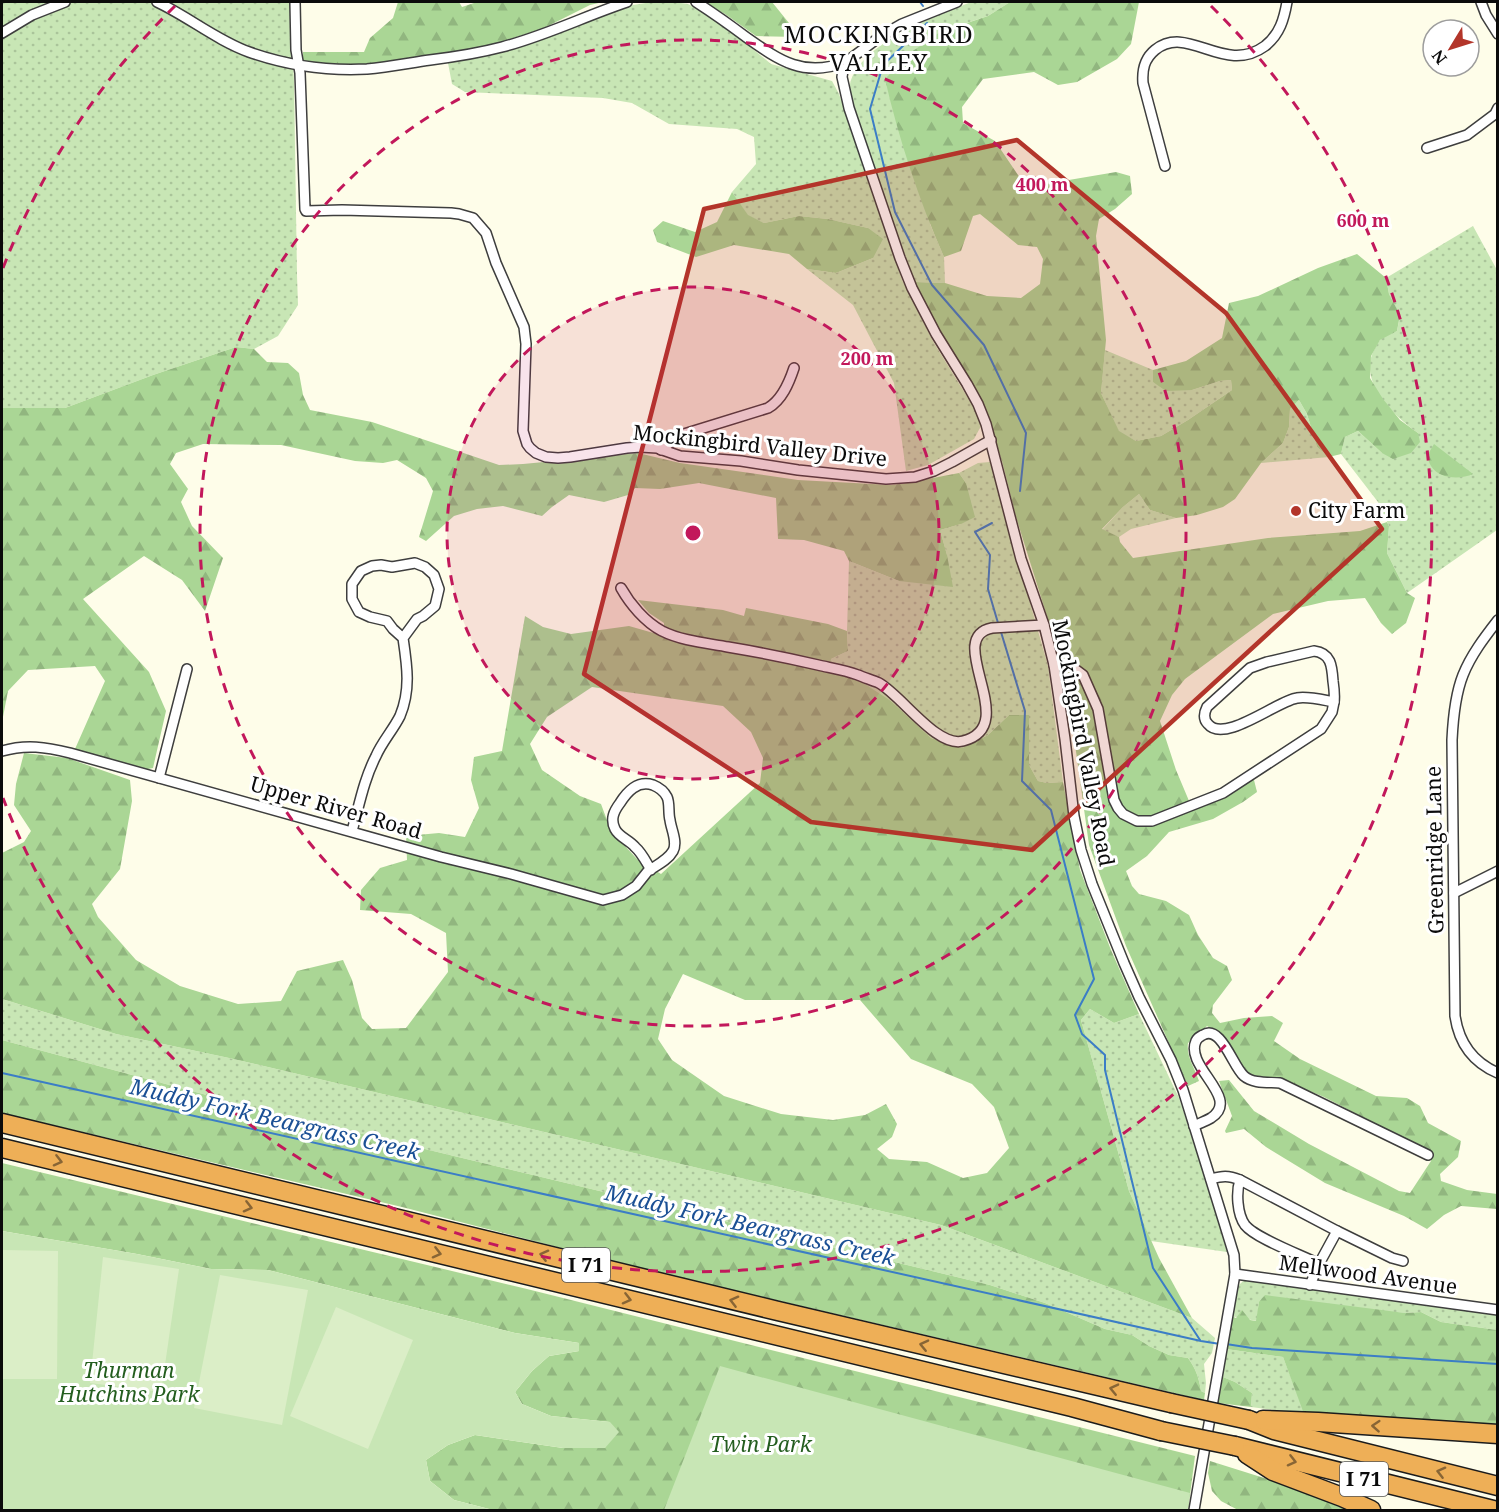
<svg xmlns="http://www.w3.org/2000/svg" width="1499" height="1512" font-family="'Noto Serif',serif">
<defs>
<pattern id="grass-dots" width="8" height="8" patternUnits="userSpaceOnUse" patternTransform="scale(1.5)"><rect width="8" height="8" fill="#c8e6b5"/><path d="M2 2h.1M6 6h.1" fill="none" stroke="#aac49a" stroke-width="1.8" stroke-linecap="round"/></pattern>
<pattern id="forest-firs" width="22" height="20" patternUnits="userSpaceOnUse" patternTransform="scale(1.5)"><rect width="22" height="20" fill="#aad695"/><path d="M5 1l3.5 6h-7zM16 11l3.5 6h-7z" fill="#91b67f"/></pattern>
</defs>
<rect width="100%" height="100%" fill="#fefde9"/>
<!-- grass -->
<g fill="url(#grass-dots)">
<path d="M2,2H290L294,82L297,275L298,305L278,336L254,349L236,347L153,375L65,408H2Z"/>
<path d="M652,2H674L688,4L714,17L771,64L832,81L839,94L902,280L934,343L976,411L981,426L974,439L928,465L906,471L894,383L853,305L807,269L836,273L873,258L868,228L828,219L799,216L764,223L748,216L732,192L756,164L754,137L737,129L669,124L632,103L603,98L465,92L452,84L448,63L493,54L627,6Z"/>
<path d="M971,2H1010L988,16L939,32L930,224L944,257L945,283L915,282L898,236L850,99C850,93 849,86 851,80C867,40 933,18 971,2Z"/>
<path d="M1473,226L1497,270V530L1407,593L1387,553L1389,526L1378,502L1341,454L1345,437L1358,431L1382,453L1418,433C1394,416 1356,381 1375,348C1377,345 1378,342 1380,340C1384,336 1392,333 1397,331L1400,316L1389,294L1386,278Z"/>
<path d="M1105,350L1153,370V382L1192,390L1220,381L1231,380L1232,390L1188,420L1161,436L1136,441L1119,432L1101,393Z"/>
<path d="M1299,400L1307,414L1317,447L1329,457L1261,463L1283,443L1289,427L1290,409Z"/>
<path d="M990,462L1048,666L1063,782L1047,783L1038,781L1029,765V715H1009L988,735L962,748L931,738L891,701L829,673L831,659L848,651L847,631L849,561L899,581L947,555L940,530L961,524L966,483L959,473L978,463Z"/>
<path d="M1139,494L1150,510L1176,518L1131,529L1119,537L1102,530L1123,507Z"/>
<path d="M2,999L116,1034L229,1058L941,1225L1192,1318L1215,1338L1212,1353L1204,1364L1206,1383L1205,1393L1201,1391C1199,1378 1196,1369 1188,1358L1169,1355L1149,1346L1132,1335L1105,1329L1045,1303L990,1285L255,1108L2,1040Z"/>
<path d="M1090,1009L1114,1023L1139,1014L1179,1098L1212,1198L1227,1252L1151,1241L1129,1191L1081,1020Z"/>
<path d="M1245,1280L1497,1314V1330L1441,1322L1421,1312L1405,1313L1259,1302L1257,1321L1231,1316C1233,1302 1232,1288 1245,1280Z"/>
<path d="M1226,1349L1283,1357L1305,1414L1251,1407L1252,1393L1235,1382L1223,1377Z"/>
</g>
<!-- forest -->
<g fill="url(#forest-firs)" fill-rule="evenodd">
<path d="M398,2H459L462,7L477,2H603L590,5L544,28L492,45L402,62L355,65L308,62L303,60V52H364L370,38L393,18Z"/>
<path d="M703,2H772L797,33V37L756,36L725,14Z"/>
<path d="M1010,2H1139L1131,44L1117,59L1077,82L1058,85L1034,72L983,79L962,107L963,123L995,141L1020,178L1057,182L1116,172L1130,176L1132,194L1115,209L1099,219L1096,236L1106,340L1101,393L1119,431L1136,441L1161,436L1188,420L1232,390L1231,380L1220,381L1192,390L1166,391L1153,382V370L1186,361L1222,338L1229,303L1258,296L1318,268L1357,254L1386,278L1389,294L1400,315L1397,331L1380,340L1371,356L1370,378L1383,399L1400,420L1418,433L1420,442L1411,453L1393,459L1382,453L1358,431L1345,437L1341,454L1329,457L1317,447L1307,414L1299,400L1290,409L1289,427L1283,443L1261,463L1235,499L1223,507L1197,515L1176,518L1150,510L1139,494L1123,507L1102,529L1119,537L1120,542L1133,558L1268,538L1360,531L1387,522L1389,526L1387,553L1407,593L1415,598L1406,623L1392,634L1381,623L1365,598L1328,601L1273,614L1185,679L1172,695L1160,721L1176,770L1192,808L1246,780H1254L1257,792L1243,802L1213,819L1169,832L1147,856L1126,871L1132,886L1139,894L1166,901L1189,915L1198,935L1213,958L1227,966L1232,980L1213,1005L1212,1013L1220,1023L1244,1018L1272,1016L1283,1023L1274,1041L1300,1059L1376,1096L1407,1098L1420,1106L1428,1123L1461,1141L1458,1157L1440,1174L1441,1181L1467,1190L1497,1194V1209L1461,1206L1444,1215L1427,1229L1404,1216L1325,1183L1266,1147L1244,1129L1226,1133L1225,1131L1232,1116L1219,1081L1229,1080L1254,1111L1309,1144L1399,1191L1410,1193L1431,1161L1430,1152L1324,1097L1278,1078L1256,1079L1247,1073L1222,1035L1207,1026L1188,1043C1186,1057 1195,1068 1199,1081L1188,1086L1126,946L1089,845L1063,658L1056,634L1050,626L1016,517L1002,461L983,405L952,354L928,311L915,282L945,283L987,296L1021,298L1040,284L1043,259L1037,247L1018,245L980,214L973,216L961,251L944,257C919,200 899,140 885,79L910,53L940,32L988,16Z"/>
<path d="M732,192L748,215L764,223L799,216L828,219L868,228L883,239L873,258L836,273L807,269L789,254L734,245L696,257L657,242L653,230L663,221L695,232L717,222Z"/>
<path d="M236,347L254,349L267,362L288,363L299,373L303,395L310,410L372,422L499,465L523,464L638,453L680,463L798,480L891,485L907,483L959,473L966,483L975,517L961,524L940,530L947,555L953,587L899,581L849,561L844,551L804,540L778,539L776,498L699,483L660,489L635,488L628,495L604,502L569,495L552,507L542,516L503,506L477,509L454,516L426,541L419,537L433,491L426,478L397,460L383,463L355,461L281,445L203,444L176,453L170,464L188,489L181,502L192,526L223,558L205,611L182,580L144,556L83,599L149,672L166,711L153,768L143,770L75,749L105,681L95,666L28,670L8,691L2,722V408H65L153,375Z"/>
<path d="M1434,444L1473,474C1460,480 1439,479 1431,466C1429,463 1428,459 1427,456Z"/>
<path d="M638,600L723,610L744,616L746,608L828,624L847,631L848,651L831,659L830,673L857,679L891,701L931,738L962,748L988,735L1009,715H1029V765L1038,781L1047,783L1063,782L1080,870L1111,950L1139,1014L1114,1023L1090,1009L1081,1020L1129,1191L1159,1258L1192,1318L941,1225L229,1058L116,1034L2,999V853L24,842L31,831L14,805L16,784L24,753L67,758L130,780L132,801L120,869L92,904L98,917L136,960L180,986L238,1004L281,1001L297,971L343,960L352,980L362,1018L372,1029L406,1028L448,972L446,933L411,914L360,910L361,890L380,868L407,860L406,836L439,833L465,837L479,808L471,780L474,757L502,751L525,616L543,627L571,634L629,626L664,636V623L649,613ZM592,687L723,706L751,732L763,758L760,783L661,874L637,859L611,831L601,804L580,796L542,770L530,744L547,717ZM683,974L745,1000H860L911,1059L972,1084L994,1107L1009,1148L987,1173L963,1178L927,1162L889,1159L877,1149L892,1137L897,1124L886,1104L865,1115L833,1120L781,1114L724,1096L672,1060L658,1039L665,1009Z"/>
<path d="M2,1040L255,1108L990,1285L1045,1303L1105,1329L1132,1335L1149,1346L1169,1355L1188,1358C1196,1369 1199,1378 1201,1391L1205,1393L1204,1400L639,1268L402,1207L2,1113Z"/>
<path d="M2,1163L527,1289L1195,1456L1188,1510H493L454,1500L430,1481L426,1460L448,1445L475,1435L563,1448H605L610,1422L551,1416L522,1404L515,1392L532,1371L549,1356L579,1351V1343L515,1333L268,1270L211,1269L137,1254L2,1231Z"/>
<path d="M1265,1295L1405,1313L1421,1312L1441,1322L1497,1330V1428L1304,1414L1283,1357L1226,1349L1231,1316L1236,1318L1242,1310L1250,1320L1256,1321L1259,1302Z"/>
<path d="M1223,1377L1235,1382L1252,1393L1251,1407L1218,1403Z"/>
<path d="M1210,1461L1286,1485L1347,1510H1238L1221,1501L1212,1491L1208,1473Z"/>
</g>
<!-- park -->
<g fill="#c8e6b5">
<path d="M2,1231L137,1254L211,1269L268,1270L515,1333L579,1343V1351L549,1356L532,1371L515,1392L522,1404L551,1416L610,1422L619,1432L605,1448H563L475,1435L448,1445L426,1460L430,1481L454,1500L493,1510H2Z"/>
<path d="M720,1366L1190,1493L1188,1510H664Z"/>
</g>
<!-- pitch -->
<g fill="#dbeec7">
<path d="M2,1250L58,1251L57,1379H2Z"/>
<path d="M103,1257L179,1269L161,1392L90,1383Z"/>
<path d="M220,1275L308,1290L282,1425L194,1408Z"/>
<path d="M336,1307L413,1340L368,1449L290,1416Z"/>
</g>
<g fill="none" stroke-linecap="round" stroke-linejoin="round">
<!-- stream -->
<g stroke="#3b7dc6" stroke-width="2">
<path d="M920,2L923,6"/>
<path d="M927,23L883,65L870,109L895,212L932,285L984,345L1026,433L1020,491"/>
<path d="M992,523L975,532L990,555L988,589L998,623"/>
<path d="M1001,632L1025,711L1022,781L1051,810L1094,979L1075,1015L1082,1034L1105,1055V1070L1153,1268L1200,1340"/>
<path d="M2,1073L1201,1341L1220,1344"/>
<path d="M1226,1344L1252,1348L1498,1364"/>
</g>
<!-- street casing -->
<g stroke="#3e3e3e" stroke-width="12">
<g id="street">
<path d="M157,2C189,17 216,40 249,52C286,65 328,71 367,69C388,67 409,63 430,60C454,57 479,53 502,47C545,36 585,16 627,2"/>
<path d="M295,2L296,50L300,73L305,209L306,211L342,210L451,213L459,214L473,218L486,233L496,263L524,327L526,344L523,431L527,444L530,448L536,453L546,457L558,458L570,457L627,448L641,447L657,448L680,456L741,461L798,470L886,479L915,477L934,471L952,462L991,440"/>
<path d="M696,2C713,13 730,25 746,37C780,61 804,78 846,62"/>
<path d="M957,2L902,24L881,36L846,62L843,70L842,77L849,108L900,258L912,288L936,334L967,384L978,404L986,424L1021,559L1044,625L1054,665L1065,739L1074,816L1081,850L1092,884L1124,963L1139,997L1171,1060L1183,1090L1234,1255L1235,1274L1194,1510"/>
<path d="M1481,2L1486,15L1498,34"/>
<path d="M2,33L32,15L65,2"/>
<path d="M1427,148L1467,135L1495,114L1498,108"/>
<path d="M1165,166L1143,83C1142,70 1144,59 1155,50C1188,23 1224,76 1265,46C1280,34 1284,19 1287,2"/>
<path d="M661,450L678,436L684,434L768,408C782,400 789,383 794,368"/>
<path d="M621,588C630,604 645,622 662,631C682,641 706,643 728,647C758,652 788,658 818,665C831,668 845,670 858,675C865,678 872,680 879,683C902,696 937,748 963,741C1023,726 942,638 992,628L1044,625"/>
<path d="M1498,620C1484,638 1471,655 1463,675C1455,695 1453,719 1452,740L1455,1016C1459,1043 1472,1062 1498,1073"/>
<path d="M1314,651C1331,653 1332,666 1333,681C1334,688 1335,695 1334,702C1323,700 1308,696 1297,698C1277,701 1224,744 1208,724C1203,719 1204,713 1207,707L1250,668L1267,662Z"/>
<path d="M1054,665L1071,666L1083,675L1098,709L1114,800L1118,808L1123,814L1137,821H1152L1223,793L1321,729L1332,712L1334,702"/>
<path d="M2,751C26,744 46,747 70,753L441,857L511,874L603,900L622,895L636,886L648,871C657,865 668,860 673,851C678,842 671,829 670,820C668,813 670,803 667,797C664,791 658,787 653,785C637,780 627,792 620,803C614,811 610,819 615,829C619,837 629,840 635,847C642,853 646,862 651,870"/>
<path d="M159,778L187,669"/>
<path d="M352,831C359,806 364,779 376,756C382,742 393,730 400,716C411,690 407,665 403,638L417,619L423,616L435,606L439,589L434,575L425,567L415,563L392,567L381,565L372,566L361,571L352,584V599L359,612L370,617L387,621L393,629L403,638"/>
<path d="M1454,893L1498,871"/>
<path d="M1194,1126C1200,1123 1206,1121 1211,1118C1242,1098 1184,1067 1196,1041C1198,1037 1199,1037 1203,1035C1221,1024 1233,1067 1244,1076C1253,1084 1269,1082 1280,1083L1428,1155"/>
<path d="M1211,1179C1222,1176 1228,1175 1240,1180L1337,1231L1392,1258L1403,1261"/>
<path d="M1240,1180C1236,1192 1237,1214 1245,1225C1255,1238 1301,1255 1319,1264"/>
<path d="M1235,1274L1498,1310"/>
<path d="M1310,1285L1319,1264L1337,1231"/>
</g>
</g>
<!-- highway casing -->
<g stroke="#1c1c1c" stroke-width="21">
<g id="highway">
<path d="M2,1123L778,1311L1171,1403"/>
<path d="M2,1148L1072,1407L1161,1431"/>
<path d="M1249,1420L1274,1430L1498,1486"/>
<path d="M1263,1420L1318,1422L1498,1434"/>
<path d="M1235,1446L1493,1510"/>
<path d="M1247,1454L1273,1471L1342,1497L1371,1510"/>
</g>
</g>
<!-- street -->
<use href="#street" stroke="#fff" stroke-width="9"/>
<!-- highway -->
<use href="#highway" stroke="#eeaf57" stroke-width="18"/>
<!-- highway-bridge casing -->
<g stroke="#1c1c1c" stroke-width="21" stroke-linecap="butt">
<g id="highway-bridge">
<path d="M1171,1403L1249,1420"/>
<path d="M1161,1431L1235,1446"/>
</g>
</g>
<!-- highway-bridge -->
<use href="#highway-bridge" stroke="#eeaf57" stroke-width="18"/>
</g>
<!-- one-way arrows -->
<defs><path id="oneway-chevron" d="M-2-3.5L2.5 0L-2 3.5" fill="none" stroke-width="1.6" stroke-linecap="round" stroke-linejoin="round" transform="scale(1.5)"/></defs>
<g stroke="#886535">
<use href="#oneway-chevron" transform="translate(58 1161) rotate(14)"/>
<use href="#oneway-chevron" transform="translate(248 1207) rotate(14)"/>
<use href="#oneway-chevron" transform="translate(437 1253) rotate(14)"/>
<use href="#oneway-chevron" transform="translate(544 1255) rotate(-166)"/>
<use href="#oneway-chevron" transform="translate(627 1299) rotate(14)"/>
<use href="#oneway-chevron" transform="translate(734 1301) rotate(-166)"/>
<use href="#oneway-chevron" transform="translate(924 1345) rotate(-167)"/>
<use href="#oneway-chevron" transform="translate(1114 1389) rotate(-167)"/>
<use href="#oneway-chevron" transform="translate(1376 1426) rotate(-176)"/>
<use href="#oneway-chevron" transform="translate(1292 1461) rotate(14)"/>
<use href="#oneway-chevron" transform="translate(1441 1472) rotate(-166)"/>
</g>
<!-- marked area -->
<path fill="#b3352a" fill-opacity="0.2" stroke="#b3352a" stroke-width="4.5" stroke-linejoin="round" d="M1017,140L1226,313L1382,529L1032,850L811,822L584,674L704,209Z"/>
<!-- distance rings -->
<circle cx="693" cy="533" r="246" fill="#c2185b" fill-opacity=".12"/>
<g fill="none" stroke="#c2185b" stroke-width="3" stroke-dasharray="10 8">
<circle cx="693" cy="533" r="246"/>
<circle cx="693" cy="533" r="493"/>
<path d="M3 268A739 739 0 0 1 175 6M1211 6A739 739 0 1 1 3 798"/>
</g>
<!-- markers -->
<circle fill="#b3352a" stroke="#fff" stroke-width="2" cx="1296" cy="511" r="6"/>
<g text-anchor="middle" stroke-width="6" stroke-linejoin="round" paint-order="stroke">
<!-- shield labels -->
<g fill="#fff" stroke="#545454" stroke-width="1.5">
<rect x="562" y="1248" width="48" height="34" rx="4.5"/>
<rect x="1340" y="1462" width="48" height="34" rx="4.5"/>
</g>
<g font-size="20" font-weight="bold" fill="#0b0b0b">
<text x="586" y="1272">I 71</text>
<text x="1364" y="1486">I 71</text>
</g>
<!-- street labels -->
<g font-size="21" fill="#0b0b0b" stroke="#fff">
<text transform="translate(760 446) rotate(6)" y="7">Mockingbird Valley Drive</text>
<text transform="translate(1083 743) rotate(79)" y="7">Mockingbird Valley Road</text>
<text transform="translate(336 808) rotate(16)" y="7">Upper River Road</text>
<text transform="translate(1435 850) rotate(-91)" y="7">Greenridge Lane</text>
<text transform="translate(1368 1275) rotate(8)" y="7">Mellwood Avenue</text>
</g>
<!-- poi labels -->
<g font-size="21" fill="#0b0b0b" stroke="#fff" text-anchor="start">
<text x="1308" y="518">City Farm</text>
</g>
<!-- park labels -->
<g font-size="21" font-style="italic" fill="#245e1f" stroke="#fff">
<text x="129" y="1378">Thurman<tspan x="129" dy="24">Hutchins Park</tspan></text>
<text x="761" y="1452">Twin Park</text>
</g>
<!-- water labels -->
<g font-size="22" font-style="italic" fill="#1b5095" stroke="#fff">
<text transform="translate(275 1119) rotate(13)" y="8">Muddy Fork Beargrass Creek</text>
<text transform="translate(750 1225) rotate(13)" y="8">Muddy Fork Beargrass Creek</text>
</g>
<!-- quarter labels -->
<g font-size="24" letter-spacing="1.5" fill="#0b0b0b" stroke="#fff">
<text x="879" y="43">MOCKINGBIRD<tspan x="879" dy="28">VALLEY</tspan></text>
</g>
</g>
<circle cx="693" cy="533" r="9" fill="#c2185b" stroke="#fff" stroke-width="3"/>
<g font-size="18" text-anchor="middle" font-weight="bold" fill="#c2185b" stroke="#fff" stroke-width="6" stroke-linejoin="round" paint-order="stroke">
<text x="1042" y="191">400 m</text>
<text x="1363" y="227">600 m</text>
<text x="867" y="365">200 m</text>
</g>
<!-- border -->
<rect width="1499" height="1512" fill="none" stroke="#0b0b0b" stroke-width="6"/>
<!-- north arrow -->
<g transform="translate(1451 48) rotate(232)"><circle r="28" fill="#ffffff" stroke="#9d9d9d" stroke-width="1.5"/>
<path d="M0-4.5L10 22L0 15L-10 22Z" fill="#b3352a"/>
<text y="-9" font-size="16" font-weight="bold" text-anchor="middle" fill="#0b0b0b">N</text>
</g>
</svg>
